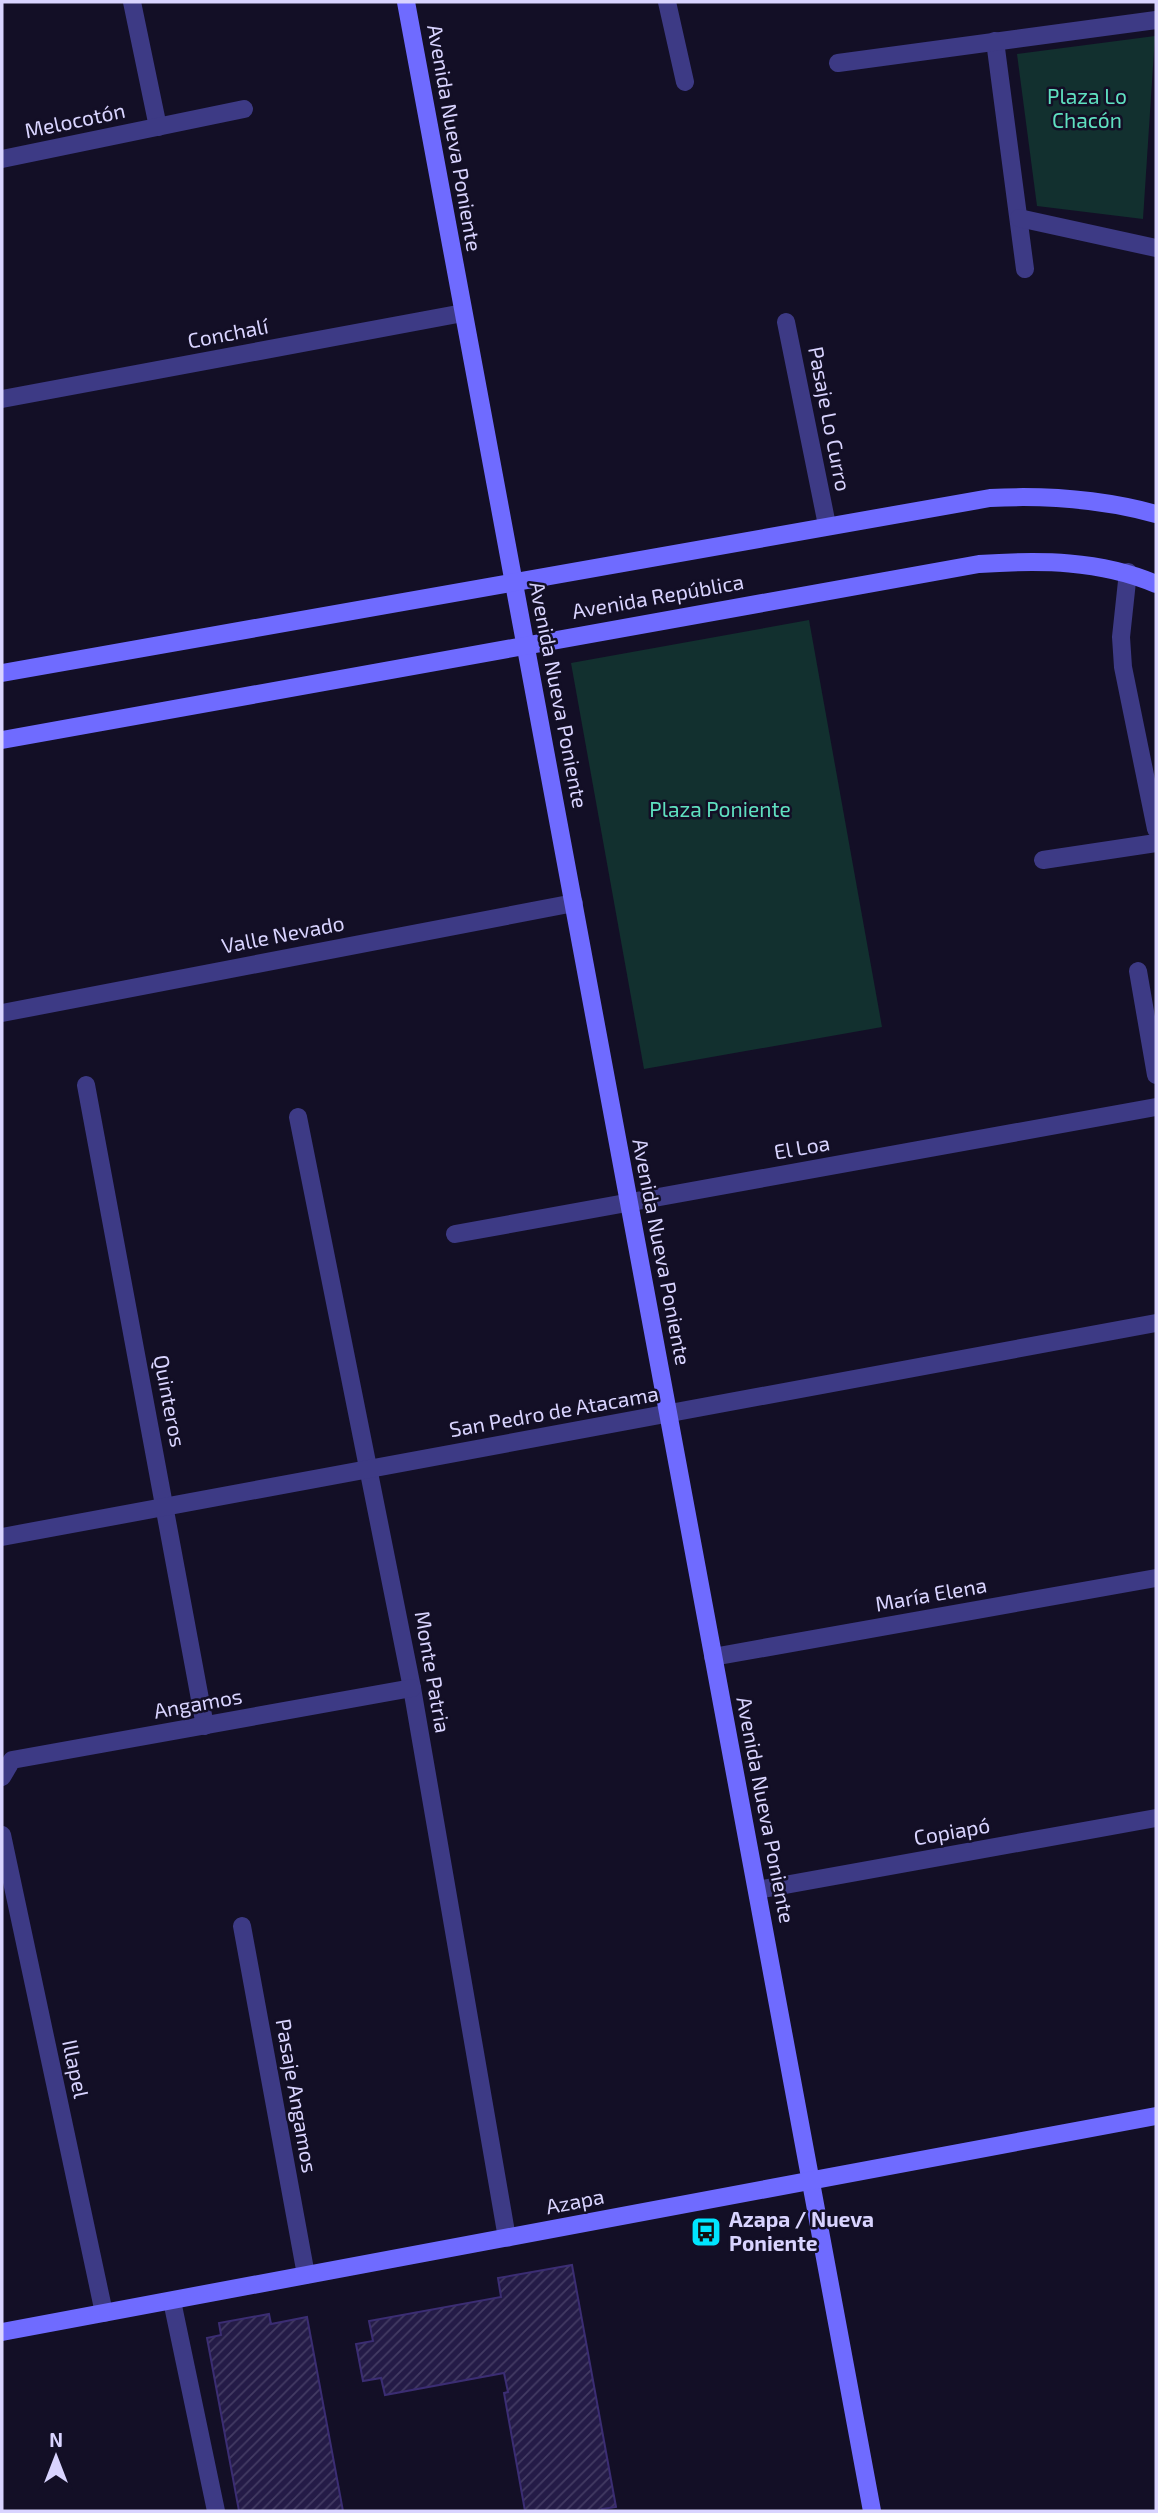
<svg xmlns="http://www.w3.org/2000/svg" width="1158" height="2513" font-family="'Exo 2',sans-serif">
<defs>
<pattern id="building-hatch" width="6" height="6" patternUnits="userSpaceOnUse" patternTransform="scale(1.75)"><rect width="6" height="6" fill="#241b47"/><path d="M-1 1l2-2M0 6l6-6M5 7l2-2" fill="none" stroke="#433b63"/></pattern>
</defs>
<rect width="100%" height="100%" fill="#130f26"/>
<!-- green -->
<g fill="#12302f">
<path d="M1155,36L1143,219L1037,206L1017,54Z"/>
<path d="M809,620L882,1027L644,1069L571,663Z"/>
</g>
<!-- building -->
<g fill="url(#building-hatch)" stroke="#3b2d73" stroke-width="2">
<path d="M572,2265L616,2507L602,2509L603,2511H525L504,2393L508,2392L504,2373L385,2395L381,2378L363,2381L356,2344L373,2341L369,2321L501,2297L498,2278Z"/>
<path d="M269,2314L271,2324L307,2317L343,2511H239L207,2338L221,2335L219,2323Z"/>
</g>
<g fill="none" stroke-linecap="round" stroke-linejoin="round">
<!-- lane -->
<path stroke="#3d3a85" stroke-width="18" d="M172,2301L216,2511"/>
<!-- street -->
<g stroke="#3d3a85" stroke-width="18">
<path d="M132,2L158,127"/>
<path d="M667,2L685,82"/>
<path d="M995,41L1025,269"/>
<path d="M838,63L1156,20"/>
<path d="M2,159L244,109"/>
<path d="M1019,218L1156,248"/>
<path d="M786,322L827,525"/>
<path d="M2,399L463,313"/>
<path d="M1128,572L1121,637L1123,667L1156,829"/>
<path d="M1043,860L1156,843"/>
<path d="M1138,971L1156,1075"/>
<path d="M2,1013L574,903"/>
<path d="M86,1085L205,1726"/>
<path d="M298,1117L412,1688L507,2238"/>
<path d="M455,1234L1156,1107"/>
<path d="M2,1537L1156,1323"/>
<path d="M713,1657L1156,1578"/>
<path d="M2,1777L12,1760L412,1688"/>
<path d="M2,1835L104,2313"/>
<path d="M757,1890L1156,1818"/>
<path d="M242,1926L306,2275"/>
</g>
<!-- secondary -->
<g stroke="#6f6bff" stroke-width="18">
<path d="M406,2L872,2511"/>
<path d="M2,673L990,498C1047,495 1101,499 1156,514"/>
<path d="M2,740L979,564C1040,560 1100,560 1156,584"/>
<path d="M2,2332L1156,2116"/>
</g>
</g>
<!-- icons -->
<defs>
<g id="bus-square" transform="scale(1.575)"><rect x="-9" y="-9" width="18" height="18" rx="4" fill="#00e5ff" stroke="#130f26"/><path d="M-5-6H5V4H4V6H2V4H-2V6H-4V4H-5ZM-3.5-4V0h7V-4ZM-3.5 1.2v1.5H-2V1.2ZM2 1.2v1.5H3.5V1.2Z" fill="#111"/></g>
</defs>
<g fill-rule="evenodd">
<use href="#bus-square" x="706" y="2232"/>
</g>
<g text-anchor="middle" stroke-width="5" stroke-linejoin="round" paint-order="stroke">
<!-- park labels -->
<g font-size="21" fill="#5fe0c0" stroke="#130f26">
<text x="1087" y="104">Plaza Lo<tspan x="1087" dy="24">Chacón</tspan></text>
<text x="720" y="817">Plaza Poniente</text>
</g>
<!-- street labels -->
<g font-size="21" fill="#d9d4ff" stroke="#130f26">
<text transform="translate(75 121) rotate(-12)" y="7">Melocotón</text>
<text transform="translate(454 138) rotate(80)" y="7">Avenida Nueva Poniente</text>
<text transform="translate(228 334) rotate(-11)" y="7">Conchalí</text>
<text transform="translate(829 419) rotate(79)" y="7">Pasaje Lo Curro</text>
<text transform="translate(658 597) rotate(-10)" y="7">Avenida República</text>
<text transform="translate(558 695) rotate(79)" y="7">Avenida Nueva Poniente</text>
<text transform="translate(283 935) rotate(-11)" y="7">Valle Nevado</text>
<text transform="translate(802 1148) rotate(-10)" y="7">El Loa</text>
<text transform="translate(661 1252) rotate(79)" y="7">Avenida Nueva Poniente</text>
<text transform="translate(169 1401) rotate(79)" y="7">Quinteros</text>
<text transform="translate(554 1412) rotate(-10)" y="7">San Pedro de Atacama</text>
<text transform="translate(931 1595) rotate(-10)" y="7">María Elena</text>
<text transform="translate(432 1672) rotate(80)" y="7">Monte Patria</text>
<text transform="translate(198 1704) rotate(-10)" y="7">Angamos</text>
<text transform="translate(765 1810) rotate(79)" y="7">Avenida Nueva Poniente</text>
<text transform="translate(952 1832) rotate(-10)" y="7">Copiapó</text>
<text transform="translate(75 2069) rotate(78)" y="7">Illapel</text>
<text transform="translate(296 2096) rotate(80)" y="7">Pasaje Angamos</text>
<text transform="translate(575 2202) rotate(-11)" y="7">Azapa</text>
</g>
<!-- poi labels -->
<g font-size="21" font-weight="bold" fill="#d9d4ff" stroke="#130f26" text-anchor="start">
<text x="729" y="2227">Azapa / Nueva<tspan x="729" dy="24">Poniente</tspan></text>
</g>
</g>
<!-- border -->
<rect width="1158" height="2513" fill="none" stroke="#d9d4ff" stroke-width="7"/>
<!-- north arrow -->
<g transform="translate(56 2457)" stroke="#130f26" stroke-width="5" paint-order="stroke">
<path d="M0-5L12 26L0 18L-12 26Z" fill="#d9d4ff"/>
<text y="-10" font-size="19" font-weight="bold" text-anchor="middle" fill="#d9d4ff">N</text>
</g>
</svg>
